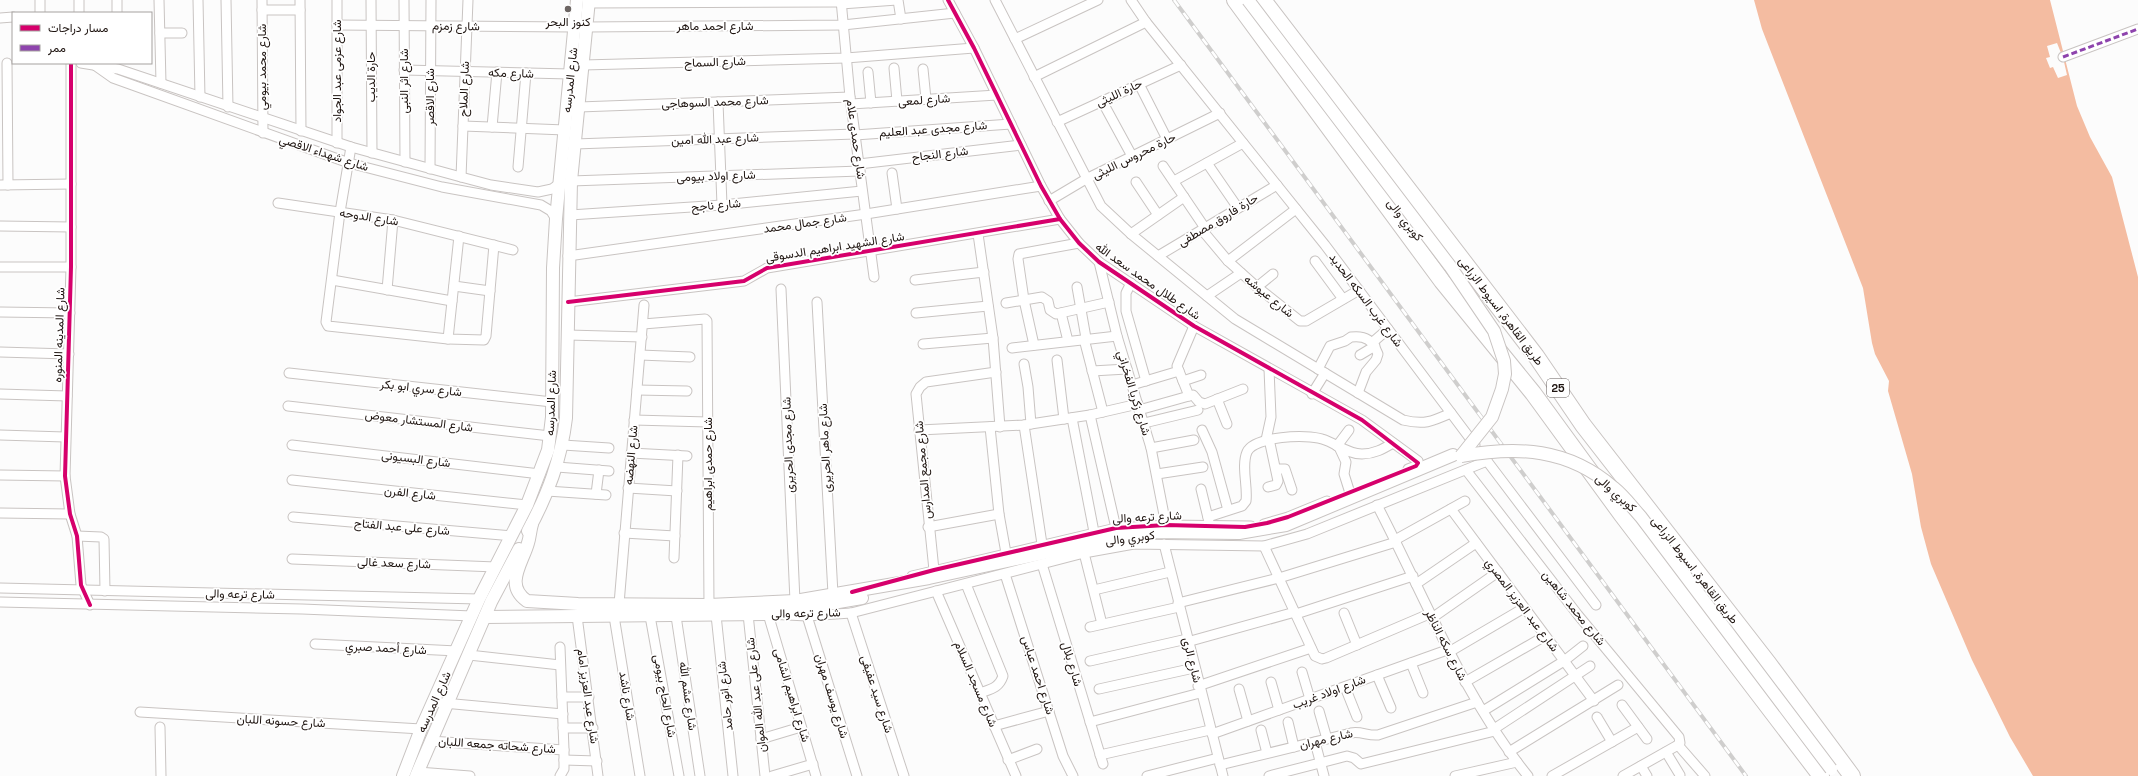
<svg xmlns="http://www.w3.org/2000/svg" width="2138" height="776" font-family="'Space Grotesk',Vazirmatn,sans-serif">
<rect width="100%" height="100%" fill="#fcfcfc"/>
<!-- water -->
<path fill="#f4bca1" d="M1754,0H2050L2077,106L2090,137L2112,177L2138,277V776H2033L2010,737L1972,660L1931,564L1921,527L1912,474L1888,391L1889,381L1875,354L1872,343L1863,288L1762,29Z"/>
<!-- pier -->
<path fill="#fcfcfc" d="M2057,43L2061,53H2062L2067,75L2058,78L2053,67L2050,68L2046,58L2050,57L2047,46Z"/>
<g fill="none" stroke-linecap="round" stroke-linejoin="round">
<!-- street casing -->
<g stroke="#c9c4c2" stroke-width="11">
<g id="street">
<path d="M40,0V13"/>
<path d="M79,0V13"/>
<path d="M117,0V13"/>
<path d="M159,0L161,83"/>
<path d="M198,0L200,97"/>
<path d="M226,0L228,107"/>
<path d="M262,0L263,133"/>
<path d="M300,0L301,131"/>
<path d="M337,0V143"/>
<path d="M371,0L372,153"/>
<path d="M404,0L405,162"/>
<path d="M841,0L850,97L874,277"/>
<path d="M898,0L901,19"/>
<path d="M948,0L974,48L1041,186L1060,219L1079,243L1099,262L1194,326L1362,420L1418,461L1416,466L1408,469"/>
<path d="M995,0L1101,206L1131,234L1235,319L1403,420C1424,425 1431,422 1451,413"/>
<path d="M1131,0L1146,22L1325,245L1475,445"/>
<path d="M589,3L841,2"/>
<path d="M841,4L897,0"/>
<path d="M262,10H300"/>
<path d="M0,18L13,17"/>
<path d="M337,25L575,27"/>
<path d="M587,27L843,25L955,13"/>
<path d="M160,33H182"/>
<path d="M1015,39L1098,0"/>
<path d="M2063,57L2138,29"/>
<path d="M7,63L8,185"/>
<path d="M71,63V267L65,476L70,514L77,536L81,585L90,605"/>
<path d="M81,63L118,69L351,147L461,177L491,185L538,192L552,189L559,184"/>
<path d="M583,65L846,58L974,48"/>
<path d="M96,66L113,78L349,163L442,187L541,205L551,211L556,219"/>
<path d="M894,68L897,101"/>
<path d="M923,69L926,99"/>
<path d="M404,70L570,74"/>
<path d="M868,72L871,103"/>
<path d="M1034,77L1146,22"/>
<path d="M1139,84L1167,139"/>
<path d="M1102,101L1132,156"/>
<path d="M718,102L722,205"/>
<path d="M851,104L997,95"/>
<path d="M579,107L850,97"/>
<path d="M1057,122L1181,65"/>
<path d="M463,126L565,130"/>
<path d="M492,127L497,72"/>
<path d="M855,135L1011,124"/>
<path d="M575,144L855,134"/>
<path d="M351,147L340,212L326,322L328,326L448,339L484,340L486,336L494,245"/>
<path d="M1207,163L1238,208"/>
<path d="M859,164L1021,145"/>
<path d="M1163,166L1205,228"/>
<path d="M518,167L526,73"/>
<path d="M430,169L431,0"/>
<path d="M892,173L897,209"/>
<path d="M461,177L468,0"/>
<path d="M571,181L860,171"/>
<path d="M1174,181L1243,143"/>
<path d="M1136,182L1158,215"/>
<path d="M0,185L71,184"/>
<path d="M1049,201L1086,179L1220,113"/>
<path d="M278,203L393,220L513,250"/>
<path d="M570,215L722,205L862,191"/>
<path d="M0,226L71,227"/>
<path d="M1202,230L1228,261L1257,287L1300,321H1306L1359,290"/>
<path d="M978,234L993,338L1000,427"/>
<path d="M1131,234L1184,197"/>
<path d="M568,256L866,214L1041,186"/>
<path d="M1158,256L1277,185"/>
<path d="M1228,261L1296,209"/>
<path d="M1315,261L1343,299"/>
<path d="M1099,262L1117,336L1151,448L1166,525"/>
<path d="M0,267H71"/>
<path d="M332,280L452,301"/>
<path d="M915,280L984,272"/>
<path d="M1131,283L1126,293V311L1146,381"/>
<path d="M454,286L490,291"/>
<path d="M1077,287L1086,338"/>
<path d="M1257,287L1273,274"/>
<path d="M781,289L795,601"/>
<path d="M387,290L393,220"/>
<path d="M1207,296L1241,273"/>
<path d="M568,302L744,281L767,268L1060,219"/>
<path d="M817,302L833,594"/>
<path d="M1006,303L1042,297L1048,301L1050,310L1056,314L1109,302"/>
<path d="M0,312L70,313"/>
<path d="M916,313L988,306"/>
<path d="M1061,313L1068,341"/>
<path d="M643,324L705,319L707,321L709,605"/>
<path d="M568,335L642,337"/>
<path d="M448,339L459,236"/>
<path d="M1084,339L1103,412"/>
<path d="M1373,342L1388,329"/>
<path d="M923,344L993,338"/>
<path d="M1034,345L1024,300L1018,259L1019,254L1079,243"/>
<path d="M1012,348L1117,336"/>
<path d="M0,352L69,354"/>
<path d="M640,355L690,357"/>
<path d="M1360,355L1375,346"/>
<path d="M1057,360L1064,419"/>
<path d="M1024,364L1028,387L1031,424"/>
<path d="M1318,369L1330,346L1345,341L1351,337C1366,335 1373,341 1378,354L1376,360L1366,372L1358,393"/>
<path d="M1092,371L1127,369"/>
<path d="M289,373L552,402"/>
<path d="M1183,381L1201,375"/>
<path d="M1132,385L1179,371"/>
<path d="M637,390L687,391"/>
<path d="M0,394L67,396"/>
<path d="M1312,394L1325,373"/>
<path d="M1189,396L1177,366L1194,326"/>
<path d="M1217,399L1227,424"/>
<path d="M288,406L550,436"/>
<path d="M1139,410L1189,396L1193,395L1199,402L1205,404L1243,389"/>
<path d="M1090,415L1116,528"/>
<path d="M1072,418L1094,532"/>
<path d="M634,420L708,422"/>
<path d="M1144,423L1198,410"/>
<path d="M1024,425L1042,544"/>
<path d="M990,427L999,514L1006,553"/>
<path d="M919,430L1024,425L1090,415L1138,404"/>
<path d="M1202,430L1212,452L1228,510"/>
<path d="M0,435L65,437"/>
<path d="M1266,440L1271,417L1269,369"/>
<path d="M292,445L540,474"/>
<path d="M563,445L609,448"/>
<path d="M1337,446L1349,430"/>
<path d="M1339,447L1346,462L1344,474L1350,493"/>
<path d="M1151,448L1194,440"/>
<path d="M631,453L687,456"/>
<path d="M1484,457L1596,605"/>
<path d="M557,467L609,471"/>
<path d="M1276,469H1285L1292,490"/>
<path d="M1466,470L1578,615L1679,737L1680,743L1678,745"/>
<path d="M1157,474L1203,467"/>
<path d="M0,475L65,476"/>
<path d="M292,480L527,505"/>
<path d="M1268,487L1276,485L1278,481L1269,439"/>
<path d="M628,488L677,491"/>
<path d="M1201,489L1209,522"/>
<path d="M547,491L606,495"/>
<path d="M596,494L599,470"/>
<path d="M1377,505C1425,597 1462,695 1528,776"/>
<path d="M1451,509L1594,701"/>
<path d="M0,513L70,514"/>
<path d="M293,517L512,536"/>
<path d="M1208,517L1242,506L1246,501C1248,486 1241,466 1247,452C1254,436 1307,434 1322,439C1336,443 1347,454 1362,454C1374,454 1383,449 1393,443"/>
<path d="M1264,524L1288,517L1327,501"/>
<path d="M928,527L999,514"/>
<path d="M624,533L675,536"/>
<path d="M77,536L101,537L104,539L105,591"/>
<path d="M1395,540L1465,501"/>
<path d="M1164,544L1223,776"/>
<path d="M1264,546L1315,656L1322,659L1326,658L1429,614"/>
<path d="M1084,553L1102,624"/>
<path d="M674,558L678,455"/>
<path d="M292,559L496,567"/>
<path d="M1042,564L1103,764"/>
<path d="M934,570L916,394L920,387L926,382L996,372"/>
<path d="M1005,574L1063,756L1073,776"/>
<path d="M912,576L1116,528L1166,525L1251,526"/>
<path d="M966,584L1003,676C999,688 991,689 980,693"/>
<path d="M1416,584L1476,543"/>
<path d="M0,588L479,599"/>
<path d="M1094,590L1170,572"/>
<path d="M936,591L1016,776"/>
<path d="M0,602L302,609L472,616"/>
<path d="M1178,603L1279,578L1396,542"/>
<path d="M619,604L644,305"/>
<path d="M851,613L904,776"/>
<path d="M1344,613L1357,645"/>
<path d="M748,614L765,776"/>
<path d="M1296,614L1413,576"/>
<path d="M716,615L733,776"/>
<path d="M577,616L598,776"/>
<path d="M614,616L640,776"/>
<path d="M650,616L679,776"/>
<path d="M676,616L700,776"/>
<path d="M807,616L857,776"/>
<path d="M1432,618L1498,572"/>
<path d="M1090,627L1179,607"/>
<path d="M1187,642L1295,612"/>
<path d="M315,644L457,651"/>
<path d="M560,647L564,750V769L560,776"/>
<path d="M1449,652L1524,608"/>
<path d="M469,655L560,665"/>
<path d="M1090,661L1187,639"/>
<path d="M1411,663L1423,693"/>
<path d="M1302,672L1310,699"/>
<path d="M1377,675L1391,708"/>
<path d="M1271,682L1279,710"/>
<path d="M1465,682L1545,636"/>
<path d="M1198,686L1311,648"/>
<path d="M1345,687L1357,717"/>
<path d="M1099,689L1194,668"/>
<path d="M1239,689L1248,721"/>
<path d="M562,697H589"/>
<path d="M433,702L563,714"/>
<path d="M1622,705L1647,739"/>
<path d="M1319,711L1327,739"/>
<path d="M1483,711L1564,661L1583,646"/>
<path d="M140,712L421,729"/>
<path d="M1597,717L1612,742"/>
<path d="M1090,722L1200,693"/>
<path d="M1288,722L1294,747"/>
<path d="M994,726L1049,711"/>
<path d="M160,727L161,776"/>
<path d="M563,728H593"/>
<path d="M1494,729L1590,666"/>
<path d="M1261,730L1267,753"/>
<path d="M1212,734L1447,650"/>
<path d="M761,739L801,727"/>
<path d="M430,741L564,750"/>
<path d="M1315,742L1324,776"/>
<path d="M1678,745L1705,776"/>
<path d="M1509,752L1618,685"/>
<path d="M1666,752L1680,775"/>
<path d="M1100,755L1210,730"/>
<path d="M564,760L597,761"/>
<path d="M1008,760L1037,749"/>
<path d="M1220,765L1351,733C1361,731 1368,736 1378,735L1477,702"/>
<path d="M1641,766L1647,776"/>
<path d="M418,772L470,776"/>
<path d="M772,776L813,764"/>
<path d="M816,776L768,614L807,616L851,613L1084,553L1134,544L1264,546L1307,534L1487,461"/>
<path d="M1147,776L1218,758"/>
<path d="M1269,776L1347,756L1354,758L1361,764L1495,731"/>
<path d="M1455,776L1517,762"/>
<path d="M1552,776L1638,727"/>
<path d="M1623,776L1678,745"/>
</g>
</g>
<!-- secondary casing -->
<g stroke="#c9c4c2" stroke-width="14">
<g id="secondary">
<path d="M532,524C530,531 530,537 528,543C522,564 504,585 527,601L578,604L709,605L795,601L929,578L1126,535L1150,532L1239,533L1286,525L1453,455"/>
<path d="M528,531C548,494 561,460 566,418L571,181L589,0"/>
<path d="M485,617L768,614L862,598"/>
<path d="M403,776L421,729L479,599L527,505L548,450L552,417L553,268L556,219L577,0"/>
<path d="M416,776L491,602L519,549"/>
</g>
</g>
<!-- highway casing -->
<g stroke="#c9c4c2" stroke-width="18">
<g id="highway">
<path d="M1235,0L1442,281L1533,393L1622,515L1821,776"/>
<path d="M1263,0L1536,356L1583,425L1768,663L1852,776"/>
</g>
</g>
<!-- street -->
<use href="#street" stroke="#fff" stroke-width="9"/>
<!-- secondary -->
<use href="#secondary" stroke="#fff" stroke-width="12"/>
<!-- highway -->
<use href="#highway" stroke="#fff" stroke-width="16"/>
<!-- rail casing -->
<g stroke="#cfcecd" stroke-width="4">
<path id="rail" d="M1174,0L1746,776"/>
</g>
<!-- rail -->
<use href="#rail" stroke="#fff" stroke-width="2.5" stroke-dasharray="8" stroke-linecap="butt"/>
<!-- secondary-bridge casing -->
<g stroke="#c9c4c2" stroke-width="14" stroke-linecap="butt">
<g id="secondary-bridge">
<path d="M1248,0L1450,266L1494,331L1504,361L1505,374L1502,389L1492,417L1461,456"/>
<path d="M1461,456C1518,446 1568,448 1614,488C1624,496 1632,507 1641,517L1831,769"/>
</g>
</g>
<!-- secondary-bridge -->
<use href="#secondary-bridge" stroke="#fff" stroke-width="12"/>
<!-- quiet -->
<path stroke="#8e44ad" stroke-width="3" stroke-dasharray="6 3" stroke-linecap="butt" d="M2063,57L2138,29"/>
<!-- cycleway casing -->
<g stroke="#fff" stroke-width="6">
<g id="cycleway">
<path d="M71,63V267L65,476L70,514L77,536L81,585L90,605"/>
<path d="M568,302L744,281L767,268L1060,219"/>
<path d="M852,592L934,570L1116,528L1166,525L1245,527L1267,523L1288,517L1416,466L1418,463L1362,420L1194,326L1099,262L1079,243L1060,219L1041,186L974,48L948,0"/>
</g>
</g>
<!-- cycleway -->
<use href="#cycleway" stroke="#d6006c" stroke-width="4"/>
</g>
<!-- markers -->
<circle fill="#6c6563" stroke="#fff" stroke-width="1.5" cx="568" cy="9" r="4"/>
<g text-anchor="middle" stroke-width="3.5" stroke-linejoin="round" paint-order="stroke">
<!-- shield labels -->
<rect fill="#fff" stroke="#625a58" stroke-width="1" x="1547" y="379" width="22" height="18" rx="3"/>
<g font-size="11" font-weight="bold" fill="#1e1410">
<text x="1558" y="392">25</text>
</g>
<!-- poi labels -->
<g font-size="12" fill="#1e1410" stroke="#fff">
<text x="568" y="26">كنوز البحر</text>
</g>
<!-- street labels -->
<g font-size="12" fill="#1e1410" stroke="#fff">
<text transform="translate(456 26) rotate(1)" y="4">شارع زمزم</text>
<text x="715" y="30">شارع احمد ماهر</text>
<text transform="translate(715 62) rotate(-2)" y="4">شارع السماح</text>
<text transform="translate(262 67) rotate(-90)" y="4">شارع محمد بيومي</text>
<text transform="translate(337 71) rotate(-90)" y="4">شارع عزمى عبد الجواد</text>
<text transform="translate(511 73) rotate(2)" y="4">شارع مكه</text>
<text transform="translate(371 77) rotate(-90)" y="4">حارة الديب</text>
<text transform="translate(570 80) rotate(-84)" y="4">شارع المدرسه</text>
<text transform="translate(404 81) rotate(-90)" y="4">شارع اثر النبى</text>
<text transform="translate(464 89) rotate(-88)" y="4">شارع الملاح</text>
<text transform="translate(1119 93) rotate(-25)" y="4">حارة الليثى</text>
<text transform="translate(430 97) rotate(-90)" y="4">شارع الاقصر</text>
<text transform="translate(924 100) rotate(-4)" y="4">شارع لمعى</text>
<text transform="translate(715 102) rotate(-2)" y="4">شارع محمد السوهاجى</text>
<text transform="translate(933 129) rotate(-4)" y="4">شارع مجدى عبد العليم</text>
<text transform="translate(715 139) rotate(-2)" y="4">شارع عبد الله امين</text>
<text transform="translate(856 139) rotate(82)" y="4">شارع حمدى علام</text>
<text transform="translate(324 153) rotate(18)" y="4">شارع شهداء الاقصي</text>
<text transform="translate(940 154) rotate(-7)" y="4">شارع النجاح</text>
<text transform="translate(1134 156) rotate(-26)" y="4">حارة محروس الليثى</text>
<text transform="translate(716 176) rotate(-2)" y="4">شارع اولاد بيومى</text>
<text transform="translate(716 205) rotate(-5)" y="4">شارع ناجح</text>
<text transform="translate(369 217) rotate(9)" y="4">شارع الدوحه</text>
<text transform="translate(1218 220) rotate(-31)" y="4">حارة فاروق مصطفى</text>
<text transform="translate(1405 220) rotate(52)" y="4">كوبري والى</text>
<text transform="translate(805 223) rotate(-8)" y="4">شارع جمال محمد</text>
<text transform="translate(835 247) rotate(-9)" y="4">شارع الشهيد ابراهيم الدسوقى</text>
<text transform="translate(1148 281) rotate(35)" y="4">شارع طلال محمد سعد الله</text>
<text transform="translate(1269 296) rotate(39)" y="4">شارع عيوشه</text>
<text transform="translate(1366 300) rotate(53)" y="4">شارع غرب السكه الحديد</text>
<text transform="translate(1501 311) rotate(53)" y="4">طريق القاهرة, اسيوط الزراعى</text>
<text transform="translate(59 335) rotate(-88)" y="4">شارع المدينه المنوره</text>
<text transform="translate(421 388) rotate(6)" y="4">شارع سري ابو بكر</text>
<text transform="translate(1134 393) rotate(73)" y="4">شارع زكريا الفخراني</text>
<text transform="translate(551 403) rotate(-88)" y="4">شارع المدرسه</text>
<text transform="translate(419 421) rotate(7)" y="4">شارع المستشار معوض</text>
<text transform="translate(788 445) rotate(-92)" y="4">شارع مجدى الحريرى</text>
<text transform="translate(825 448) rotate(-93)" y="4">شارع ماهر الحريرى</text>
<text transform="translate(631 455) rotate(-85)" y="4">شارع النهضه</text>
<text transform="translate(416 459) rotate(7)" y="4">شارع البسيونى</text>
<text transform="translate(708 464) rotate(-90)" y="4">شارع حمدى ابراهيم</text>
<text transform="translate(923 470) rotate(-95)" y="4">شارع مجمع المدارس</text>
<text transform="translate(410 493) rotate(6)" y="4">شارع الفرن</text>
<text transform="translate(1616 493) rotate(42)" y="4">كوبري والى</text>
<text transform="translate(1147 517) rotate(-3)" y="4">شارع ترعه والى</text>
<text transform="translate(402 527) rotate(5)" y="4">شارع على عبد الفتاح</text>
<text transform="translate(1130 538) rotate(-7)" y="4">كوبري والى</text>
<text transform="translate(394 563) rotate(2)" y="4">شارع سعد غالى</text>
<text transform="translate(1695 570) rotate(52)" y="4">طريق القاهرة, اسيوط الزراعى</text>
<text transform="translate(240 594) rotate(1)" y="4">شارع ترعه والى</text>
<text transform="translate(1522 605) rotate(53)" y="4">شارع عبد العزيز المصري</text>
<text transform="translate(1574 608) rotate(51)" y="4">شارع محمد شاهين</text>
<text transform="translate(806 613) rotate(-1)" y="4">شارع ترعه والى</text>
<text transform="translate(1446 645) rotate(63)" y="4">شارع سكه الناظر</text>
<text transform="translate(386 648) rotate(3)" y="4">شارع أحمد صبري</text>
<text transform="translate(1192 660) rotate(76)" y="4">شارع الرى</text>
<text transform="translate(1072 664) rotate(73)" y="4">شارع بلال</text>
<text transform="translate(1038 675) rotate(72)" y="4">شارع احمد عباس</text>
<text transform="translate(976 684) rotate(67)" y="4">شارع مسجد السلام</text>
<text transform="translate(1329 692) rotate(-20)" y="4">شارع اولاد غريب</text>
<text transform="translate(877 694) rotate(72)" y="4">شارع سيد عفيفى</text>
<text transform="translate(756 695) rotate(-96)" y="4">شارع على عبد الله الموان</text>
<text transform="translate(792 695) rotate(73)" y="4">شارع ابراهيم الشامى</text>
<text transform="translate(588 696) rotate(82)" y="4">شارع عبد العزيز امام</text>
<text transform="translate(627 696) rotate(81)" y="4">شارع ناشد</text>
<text transform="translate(665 696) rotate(80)" y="4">شارع الحاج بيومى</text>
<text transform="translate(688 696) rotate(82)" y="4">شارع عشم الله</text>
<text transform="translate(725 696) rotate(-96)" y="4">شارع انور حامد</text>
<text transform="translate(832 696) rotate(73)" y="4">شارع يوسف مهران</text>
<text transform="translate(434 702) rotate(-66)" y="4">شارع المدرسه</text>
<text transform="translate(281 721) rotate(3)" y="4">شارع حسونه اللبان</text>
<text transform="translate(1326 739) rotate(-13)" y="4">شارع مهران</text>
<text transform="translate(497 745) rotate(4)" y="4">شارع شحاته جمعه اللبان</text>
</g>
</g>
<!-- legend -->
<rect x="12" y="12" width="140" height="52" fill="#ffffff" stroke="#a5a19f"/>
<rect x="20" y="25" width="20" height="6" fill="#d6006c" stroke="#a5a19f"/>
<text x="48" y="32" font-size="12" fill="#1e1410">مسار دراجات</text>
<rect x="20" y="45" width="20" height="6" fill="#8e44ad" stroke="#a5a19f"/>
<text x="48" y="52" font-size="12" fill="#1e1410">ممر</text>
</svg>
